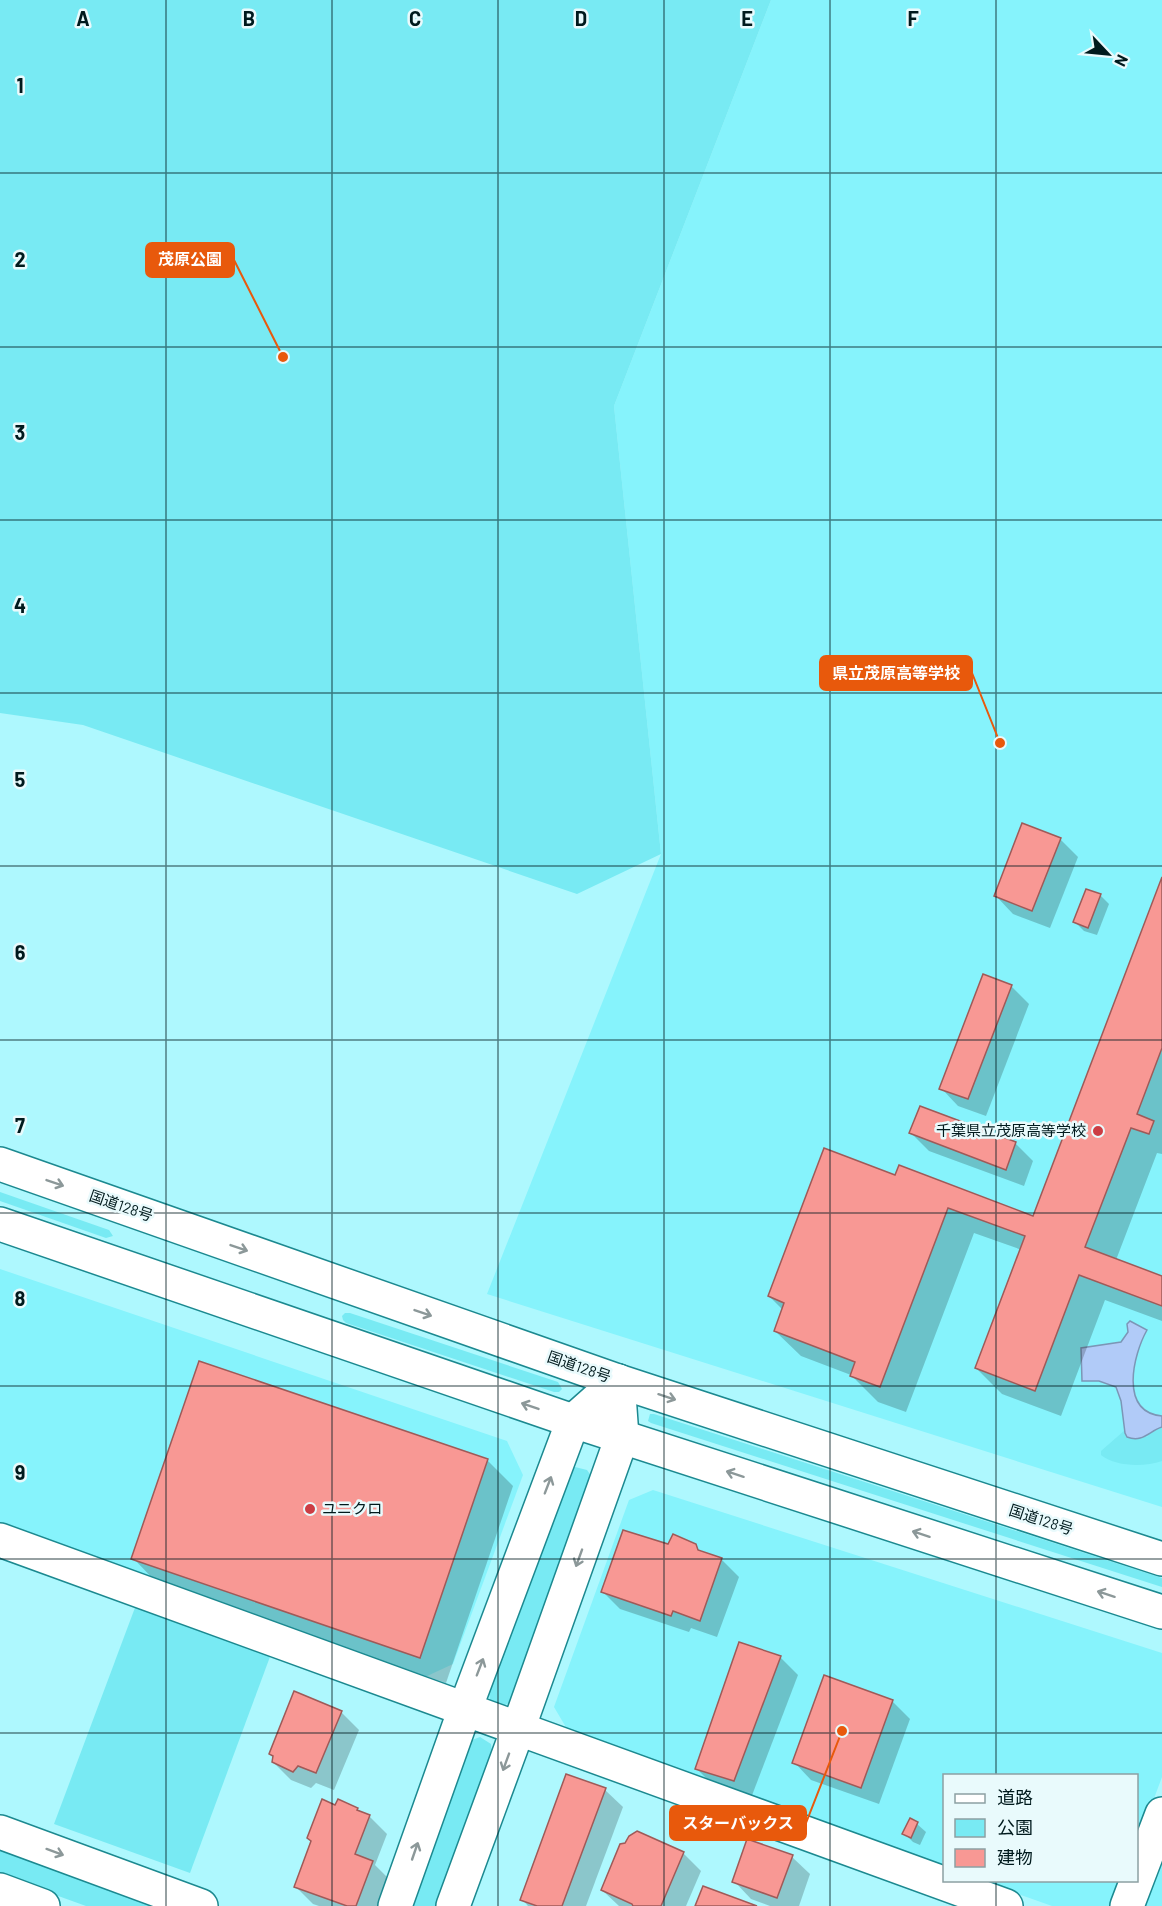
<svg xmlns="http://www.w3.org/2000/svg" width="1162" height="1906" font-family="Barlow,'Noto Sans JP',sans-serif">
<rect width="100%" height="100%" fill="#aef8fe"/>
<!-- built -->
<g fill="#86f3fc">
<path d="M771,0H1162V1507L487,1294L661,854L614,406Z"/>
<path d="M0,1269L507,1441L523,1475L453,1664L425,1677L0,1523Z"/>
<path d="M653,1490L1162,1653V1777L1137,1844L1136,1776H944V1867L567,1729L554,1707L629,1500Z"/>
<path d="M1162,1861V1906H1145Z"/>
<path d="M982,1881H1123L1113,1906H1052Z"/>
</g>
<!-- green -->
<g fill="#78eaf3">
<path d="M0,0H771L614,406L661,854L577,894L83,725L0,713Z"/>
<path d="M0,1192L109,1230L113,1236L106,1238L0,1201Z"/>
<path d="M345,1313H350L558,1382L562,1389L559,1392H554L346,1323L343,1320L342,1316Z"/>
<path d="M650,1414H654L1162,1578V1587L651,1423L648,1421Z"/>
<path d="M1162,1427V1461C1144,1467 1116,1467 1101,1455V1451L1125,1430L1147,1437L1152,1431Z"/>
<path d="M575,1467L587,1470L592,1477L512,1699L509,1703L502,1707L490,1702L489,1692L571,1469Z"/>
<path d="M136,1605L271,1654L190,1873L54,1824Z"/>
<path d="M480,1737L491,1744L492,1753L437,1906H411L470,1744L472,1740Z"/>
<path d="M0,1849L157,1906H86L0,1875Z"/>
</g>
<!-- water -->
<path fill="#b1cbf8" stroke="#7c96b6" stroke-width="1.5" d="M1130,1321L1147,1330C1133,1355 1119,1412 1162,1416V1427C1149,1431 1143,1443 1127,1437L1125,1433L1121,1401L1116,1387L1099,1381H1082L1081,1348L1121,1342L1128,1332L1127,1324Z"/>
<!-- shadow -->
<g fill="#0003">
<path d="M1060,839L1078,857L1050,928L1013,914L996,896Z"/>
<path d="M1162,881V1154L1157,1153L1116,1260L1162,1278V1321L1105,1300L1061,1416L1002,1394L976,1368L1022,1250L974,1233L906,1412L878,1402L851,1375L801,1356L775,1331L783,1310L769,1296L896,1177L1034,1218Z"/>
<path d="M1100,895L1109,904L1097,935L1084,931L1075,922Z"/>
<path d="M1011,986L1029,1004L986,1116L958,1106L941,1088Z"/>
<path d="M920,1108L1016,1144L1033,1161L1024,1186L929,1151L911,1133Z"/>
<path d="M487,1460L513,1486L446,1683L158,1584L133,1558Z"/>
<path d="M669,1546H695L702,1553L721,1559L739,1577L717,1637L691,1628L689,1632L620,1609L602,1591Z"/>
<path d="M780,1657L798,1675L751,1798L714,1786L696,1768Z"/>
<path d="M892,1701L910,1719L879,1804L811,1780L794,1762Z"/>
<path d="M341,1712L359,1730L334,1790L316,1783L311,1788L291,1780L273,1762L274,1758L271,1754Z"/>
<path d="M605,1790L623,1807L586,1906H528L522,1899Z"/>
<path d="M336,1807L357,1809L363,1814L370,1817L387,1834L375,1865L390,1880L380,1906H319L313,1904L295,1886L313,1842Z"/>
<path d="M917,1824L926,1832L920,1845L913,1842L904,1833Z"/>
<path d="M747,1841L792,1857L810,1874L799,1906H770L751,1899L734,1881Z"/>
<path d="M683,1853L701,1871L686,1906H619L602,1890Z"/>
</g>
<!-- building -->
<g fill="#f89894" stroke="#9f5a58" stroke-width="1.5">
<path d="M1022,823L1061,838L1032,911L994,896Z"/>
<path d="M1162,877V1048L1137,1114L1154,1121L1149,1134L1131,1128L1085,1247L1162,1276V1306L1079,1275L1035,1391L975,1368L1025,1236L948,1208L880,1387L850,1376L855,1362L774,1331L784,1303L768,1296L824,1148L895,1175L899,1165L1033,1216Z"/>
<path d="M1086,889L1101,894L1088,928L1073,922Z"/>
<path d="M983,974L1012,985L968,1099L939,1089Z"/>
<path d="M920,1106L1016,1142L1006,1170L909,1133Z"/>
<path d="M199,1361L488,1459L420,1658L131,1559Z"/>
<path d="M623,1530L668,1544L673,1534L696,1544L698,1550L722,1558L700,1621L673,1611L671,1616L601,1592Z"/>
<path d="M739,1642L781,1656L734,1781L695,1769Z"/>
<path d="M824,1675L893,1700L861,1788L792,1763Z"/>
<path d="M294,1691L342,1711L316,1773L298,1766L293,1772L272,1762L273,1756L269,1754Z"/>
<path d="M566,1774L606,1788L562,1906H537L520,1900Z"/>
<path d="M322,1799L335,1805L338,1799L358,1808L357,1810L370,1815L355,1854L373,1861L356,1906H347L294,1887L311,1841L307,1838Z"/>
<path d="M910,1818L918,1822L911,1838L902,1834Z"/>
<path d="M637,1831L684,1852L661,1906H633L632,1904L601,1890L620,1844L625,1843L629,1836Z"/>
<path d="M747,1839L793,1855L777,1898L732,1882Z"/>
<path d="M703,1886L757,1906H695Z"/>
</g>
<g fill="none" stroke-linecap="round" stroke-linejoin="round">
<!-- minor casing -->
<g stroke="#1c8990" stroke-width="36">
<g id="minor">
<path d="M0,1540L1006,1906"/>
<path d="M0,1832L201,1906"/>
<path d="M0,1890L43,1906"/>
<path d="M395,1906L465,1709L573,1421L618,1381"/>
<path d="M453,1906L518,1729L622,1437L618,1381"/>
<path d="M1127,1906L1162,1814"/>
</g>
</g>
<!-- trunk casing -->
<g stroke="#1c8990" stroke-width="36">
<g id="trunk">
<path d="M0,1164L618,1381L1162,1559"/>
<path d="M0,1224L573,1421L1162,1612"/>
</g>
</g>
<!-- minor -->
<use href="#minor" stroke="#fff" stroke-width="33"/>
<!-- trunk -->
<use href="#trunk" stroke="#fff" stroke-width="33"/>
</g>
<!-- one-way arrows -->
<defs><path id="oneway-shaft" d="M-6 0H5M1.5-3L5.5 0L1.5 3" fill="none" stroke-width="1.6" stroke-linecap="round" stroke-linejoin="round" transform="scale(1.5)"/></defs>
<g stroke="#8c9899">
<use href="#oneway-shaft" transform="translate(55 1183) rotate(19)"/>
<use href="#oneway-shaft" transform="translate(239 1248) rotate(19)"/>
<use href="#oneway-shaft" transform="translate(423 1313) rotate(19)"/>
<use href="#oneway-shaft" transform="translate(667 1397) rotate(18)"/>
<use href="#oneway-shaft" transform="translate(530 1406) rotate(-161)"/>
<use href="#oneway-shaft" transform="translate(735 1474) rotate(-162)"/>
<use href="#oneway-shaft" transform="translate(548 1485) rotate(-69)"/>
<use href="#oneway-shaft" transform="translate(921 1534) rotate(-162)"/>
<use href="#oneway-shaft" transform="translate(579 1558) rotate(110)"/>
<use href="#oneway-shaft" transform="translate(1106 1594) rotate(-162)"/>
<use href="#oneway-shaft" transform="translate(480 1667) rotate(-69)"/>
<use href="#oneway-shaft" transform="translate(506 1762) rotate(110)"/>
<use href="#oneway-shaft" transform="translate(415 1851) rotate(-71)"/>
<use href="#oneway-shaft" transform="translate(55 1852) rotate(20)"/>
</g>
<!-- grid -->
<path fill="none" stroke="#001a1d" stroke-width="1.5" stroke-opacity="0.55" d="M166,0V1906M332,0V1906M498,0V1906M664,0V1906M830,0V1906M996,0V1776M0,173H1162M0,347H1162M0,520H1162M0,693H1162M0,866H1162M0,1040H1162M0,1213H1162M0,1386H1162M0,1559H1162M0,1733H1162M996,1880V1906"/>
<!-- markers -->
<g fill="#cc3d44" stroke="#e9fafc" stroke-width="2">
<circle cx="1098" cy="1131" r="6"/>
<circle cx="310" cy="1509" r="6"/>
</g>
<g text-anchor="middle" stroke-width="5" stroke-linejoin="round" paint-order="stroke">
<!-- poi labels -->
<g font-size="15" fill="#001a1d" stroke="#e9fafc" text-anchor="end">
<text x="1086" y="1136">千葉県立茂原高等学校</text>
<text x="322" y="1514" text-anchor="start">ユニクロ</text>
</g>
<!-- street labels -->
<g font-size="15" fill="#001a1d" stroke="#e9fafc">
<text transform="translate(121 1206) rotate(19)" y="5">国道128号</text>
<text transform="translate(579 1367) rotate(19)" y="5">国道128号</text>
<text transform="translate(1041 1520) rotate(18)" y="5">国道128号</text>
</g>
</g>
<g font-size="20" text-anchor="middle" font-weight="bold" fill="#001a1d" stroke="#e9fafc" stroke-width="5" stroke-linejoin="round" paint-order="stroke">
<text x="83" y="26">A</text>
<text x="249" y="26">B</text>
<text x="415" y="26">C</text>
<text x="581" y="26">D</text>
<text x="747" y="26">E</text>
<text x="913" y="26">F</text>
<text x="20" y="93">1</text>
<text x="20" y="267">2</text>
<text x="20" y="440">3</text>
<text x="20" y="613">4</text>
<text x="20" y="787">5</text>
<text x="20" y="960">6</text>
<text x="20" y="1133">7</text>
<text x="20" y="1306">8</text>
<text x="20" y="1480">9</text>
</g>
<!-- callouts -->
<path fill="none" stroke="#e8590c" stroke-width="2" d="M283 357L234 260M1000 743L972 673M842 1731L806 1823"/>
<g fill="#e8590c" stroke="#e9fafc" stroke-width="2">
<circle cx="283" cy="357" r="6"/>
<circle cx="1000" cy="743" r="6"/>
<circle cx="842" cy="1731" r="6"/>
</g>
<g fill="#e8590c" stroke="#e8590c" stroke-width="2">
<rect x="146" y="243" width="88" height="34" rx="6"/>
<rect x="820" y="656" width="152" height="34" rx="6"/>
<rect x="670" y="1806" width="136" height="34" rx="6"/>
</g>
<g font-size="16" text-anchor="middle" font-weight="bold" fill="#fff">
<text x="190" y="265">茂原公園</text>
<text x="896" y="679">県立茂原高等学校</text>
<text x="738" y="1829">スターバックス</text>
</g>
<!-- legend -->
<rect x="943" y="1774" width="195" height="108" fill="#e9fafc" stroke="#8ca0a3" stroke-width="1.5"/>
<rect x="955" y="1794" width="30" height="9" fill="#ffffff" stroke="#8ca0a3" stroke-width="1.5"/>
<text x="997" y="1804" font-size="18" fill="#001a1d">道路</text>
<rect x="955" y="1819" width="30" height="18" fill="#78eaf3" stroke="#8ca0a3" stroke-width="1.5"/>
<text x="997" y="1834" font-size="18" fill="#001a1d">公園</text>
<rect x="955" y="1849" width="30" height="18" fill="#f89894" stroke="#8ca0a3" stroke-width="1.5"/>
<text x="997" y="1864" font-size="18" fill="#001a1d">建物</text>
<!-- north arrow -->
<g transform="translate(1108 54) rotate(116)" stroke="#e9fafc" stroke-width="4.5" paint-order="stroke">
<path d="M0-4.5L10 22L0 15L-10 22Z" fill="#001a1d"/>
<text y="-9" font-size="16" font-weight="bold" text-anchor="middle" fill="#001a1d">N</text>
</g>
</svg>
